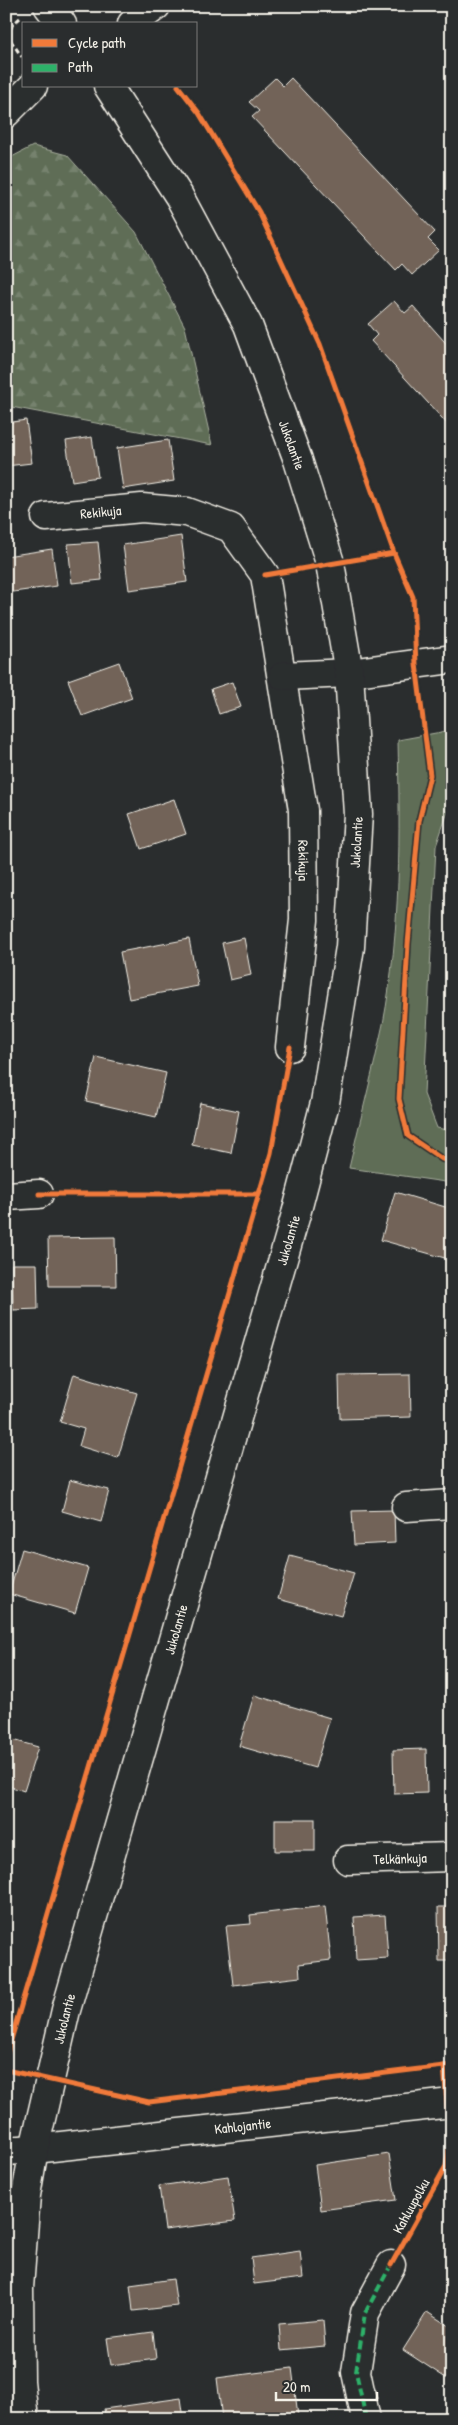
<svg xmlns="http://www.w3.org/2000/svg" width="458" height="2425" font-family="'Patrick Hand',sans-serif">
<defs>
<pattern id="forest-firs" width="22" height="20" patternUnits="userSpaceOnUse" patternTransform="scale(1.25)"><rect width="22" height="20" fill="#5e6d56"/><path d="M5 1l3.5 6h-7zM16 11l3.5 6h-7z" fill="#76826e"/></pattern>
</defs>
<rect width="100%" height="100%" fill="#2a2d2e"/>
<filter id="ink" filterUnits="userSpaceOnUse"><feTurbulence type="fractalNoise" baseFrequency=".02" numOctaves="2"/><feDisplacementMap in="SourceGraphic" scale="10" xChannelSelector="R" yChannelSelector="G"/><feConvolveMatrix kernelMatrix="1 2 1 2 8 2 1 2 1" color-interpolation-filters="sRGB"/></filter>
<g filter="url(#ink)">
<!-- green -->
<path fill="#5e6d56" stroke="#a9af9f" d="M452,730V800L436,846L424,1094L437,1128L452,1131V1183L349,1168C360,1120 373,1072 383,1024C401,931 400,834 398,740Z"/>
<!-- forest -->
<path fill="url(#forest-firs)" stroke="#a9af9f" d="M33,146L67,155L136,232L185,327L212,445L6,406V160Z"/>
<!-- building -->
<g fill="#726358" stroke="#f4f1e8">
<path d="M386,6H400L392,13Z"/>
<path d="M275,78L283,86L291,78L435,232L428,239L439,250L412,275L402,264L396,270L252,117L259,111L249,102Z"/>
<path d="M394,301L405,313L413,306L452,350V429L371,341L377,335L368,324Z"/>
<path d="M26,420L32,463L6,466V423Z"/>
<path d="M92,437L98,477L72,481L66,441Z"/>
<path d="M168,440L174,481L123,489L117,448Z"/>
<path d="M181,536L187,582L129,590L123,545Z"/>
<path d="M98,542L102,580L72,583L68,544Z"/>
<path d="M52,549L57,586L6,593V556Z"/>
<path d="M119,662L132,698L82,716L68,680Z"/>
<path d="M232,682L241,707L219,714L211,689Z"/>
<path d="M174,799L186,834L141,849L129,814Z"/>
<path d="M452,855V894L447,893Z"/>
<path d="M244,938L251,975L230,980L222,943Z"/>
<path d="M189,939L198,986L129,999L120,952Z"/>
<path d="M452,965V1113H447Z"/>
<path d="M96,1057L166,1073L156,1117L86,1101Z"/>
<path d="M200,1103L239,1111L231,1153L192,1145Z"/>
<path d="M395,1192L452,1209V1260L381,1240Z"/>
<path d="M115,1237L116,1286H49L48,1238Z"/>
<path d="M12,1264H37L38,1309L13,1310Z"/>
<path d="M74,1374L137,1393L118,1458L79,1446L84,1429L60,1422Z"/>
<path d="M410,1374L411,1417L340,1419L339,1375Z"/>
<path d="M70,1480L109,1490L101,1522L62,1511Z"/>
<path d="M394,1510L395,1543L354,1545L352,1511Z"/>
<path d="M22,1549L88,1568L75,1613L9,1594Z"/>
<path d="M290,1556L354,1573L341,1616L278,1599Z"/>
<path d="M254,1695L330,1718L315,1768L239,1746Z"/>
<path d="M6,1738L38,1747L24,1791L6,1785Z"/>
<path d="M426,1749L427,1793L394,1794L393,1750Z"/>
<rect x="275" y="1819" width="40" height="32"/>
<path d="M325,1906L331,1960L299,1964L300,1977L233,1985L226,1926L251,1924L250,1915Z"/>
<path d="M438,1907H452V1961H439Z"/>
<path d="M385,1915L388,1958L356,1960L354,1917Z"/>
<path d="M389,2154L396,2200L321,2210L315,2165Z"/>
<path d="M228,2176L235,2221L165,2230L159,2186Z"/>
<path d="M300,2251L303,2278L254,2284L251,2258Z"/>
<path d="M173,2279L177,2306L133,2311L130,2285Z"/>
<path d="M427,2312L452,2328V2382L403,2350Z"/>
<path d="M323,2320L325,2346L281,2350L279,2324Z"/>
<path d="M153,2332L156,2359L111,2365L107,2338Z"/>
<path d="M292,2368L298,2416L279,2419H222L217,2378Z"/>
<path d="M452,2397V2419H439Z"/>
<path d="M181,2398L184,2419H106L104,2409Z"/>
</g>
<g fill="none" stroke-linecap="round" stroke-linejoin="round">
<!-- street casing -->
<g stroke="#f4f1e8" stroke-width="31">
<g id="street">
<path d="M132,24L156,6"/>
<path d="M6,113L33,86"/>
<path id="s1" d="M46,517L142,508L187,512L231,528L265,575L303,810L304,920L290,1047"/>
<path d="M283,676L349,673L452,659"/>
<path d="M6,1196L39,1194"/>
<path d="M406,1507L452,1504"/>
<path id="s2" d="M348,1860L452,1857"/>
<path d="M6,2151L34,2149"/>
<path d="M366,2419L356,2372L365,2313L391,2265"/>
</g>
</g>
<!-- secondary casing -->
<g stroke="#f4f1e8" stroke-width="31">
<g id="secondary">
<path d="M48,6L62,24"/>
<path id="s3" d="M34,2149L452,2103"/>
<path id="s4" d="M24,2419L20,2381L19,2288L26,2195L34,2149L66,2010L296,1214L325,1103L350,947L358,814L349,673L330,563L298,460L248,325L179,196L108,86"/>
</g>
</g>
<!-- path -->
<path stroke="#f4f1e8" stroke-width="3" stroke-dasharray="5 4" stroke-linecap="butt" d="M20,18L12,25L9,38L22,57"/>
<!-- street -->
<use href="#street" stroke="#2a2d2e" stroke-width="28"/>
<!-- secondary -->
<use href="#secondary" stroke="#2a2d2e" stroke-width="28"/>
<!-- quiet -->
<path stroke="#2db169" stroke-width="4" stroke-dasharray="8 4" stroke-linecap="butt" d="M366,2419L356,2372L365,2313L391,2265"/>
<!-- cycleway casing -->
<g stroke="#2a2d2e" stroke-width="8">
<g id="cycleway">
<path d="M178,86L199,113L259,212L320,344L394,553L413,597L416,664L430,775L419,821L408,944L399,1099L408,1136L442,1159L452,1161"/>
<path d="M265,575L394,553"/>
<path d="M39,1194H259"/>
<path d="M6,2057L271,1153L290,1047"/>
<path d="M6,2070L149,2102L452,2065"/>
<path d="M391,2265L446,2166L450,2142L444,2066"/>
</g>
</g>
<!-- cycleway -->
<use href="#cycleway" stroke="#f17a3a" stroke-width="5"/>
</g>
</g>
<g text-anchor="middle" stroke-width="4" stroke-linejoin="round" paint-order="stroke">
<!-- street labels -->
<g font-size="14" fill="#f4f1e8" stroke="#2a2d2e">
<text transform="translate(292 445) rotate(70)" y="5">Jukolantie</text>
<text dy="5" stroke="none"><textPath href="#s1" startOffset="55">Rekikuja</textPath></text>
<text dy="5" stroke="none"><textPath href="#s4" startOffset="1620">Jukolantie</textPath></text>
<text dy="5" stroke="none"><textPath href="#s1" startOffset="535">Rekikuja</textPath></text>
<text dy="5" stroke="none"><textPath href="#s4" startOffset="1215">Jukolantie</textPath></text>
<text dy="5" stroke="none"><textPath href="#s4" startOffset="810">Jukolantie</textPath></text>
<text dy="5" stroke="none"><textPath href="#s2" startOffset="52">Telkänkuja</textPath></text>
<text dy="5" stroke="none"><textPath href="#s4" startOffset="405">Jukolantie</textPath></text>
<text dy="5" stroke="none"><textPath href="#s3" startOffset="210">Kahlojantie</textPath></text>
<text transform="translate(411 2206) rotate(-61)" y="5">Kahluupolku</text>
</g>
</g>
<!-- margin -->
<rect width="458" height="2425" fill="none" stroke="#2a2d2e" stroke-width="25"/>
<rect x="12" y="12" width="433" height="2400" fill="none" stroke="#f4f1e8" stroke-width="2" filter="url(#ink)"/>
<!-- legend -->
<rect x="22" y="22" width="175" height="65" fill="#2a2d2e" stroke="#7b7b78"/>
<rect x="32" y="39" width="25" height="8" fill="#f17a3a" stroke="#7b7b78"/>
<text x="68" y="48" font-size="15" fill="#f4f1e8">Cycle path</text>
<rect x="32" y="64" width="25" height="8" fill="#2db169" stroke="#7b7b78"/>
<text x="68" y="72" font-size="15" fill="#f4f1e8">Path</text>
<!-- scale -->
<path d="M276 2392v8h101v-8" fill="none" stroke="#f4f1e8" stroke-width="2.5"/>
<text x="283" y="2392" font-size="15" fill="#f4f1e8" stroke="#2a2d2e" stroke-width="4" paint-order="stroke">20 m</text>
</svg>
